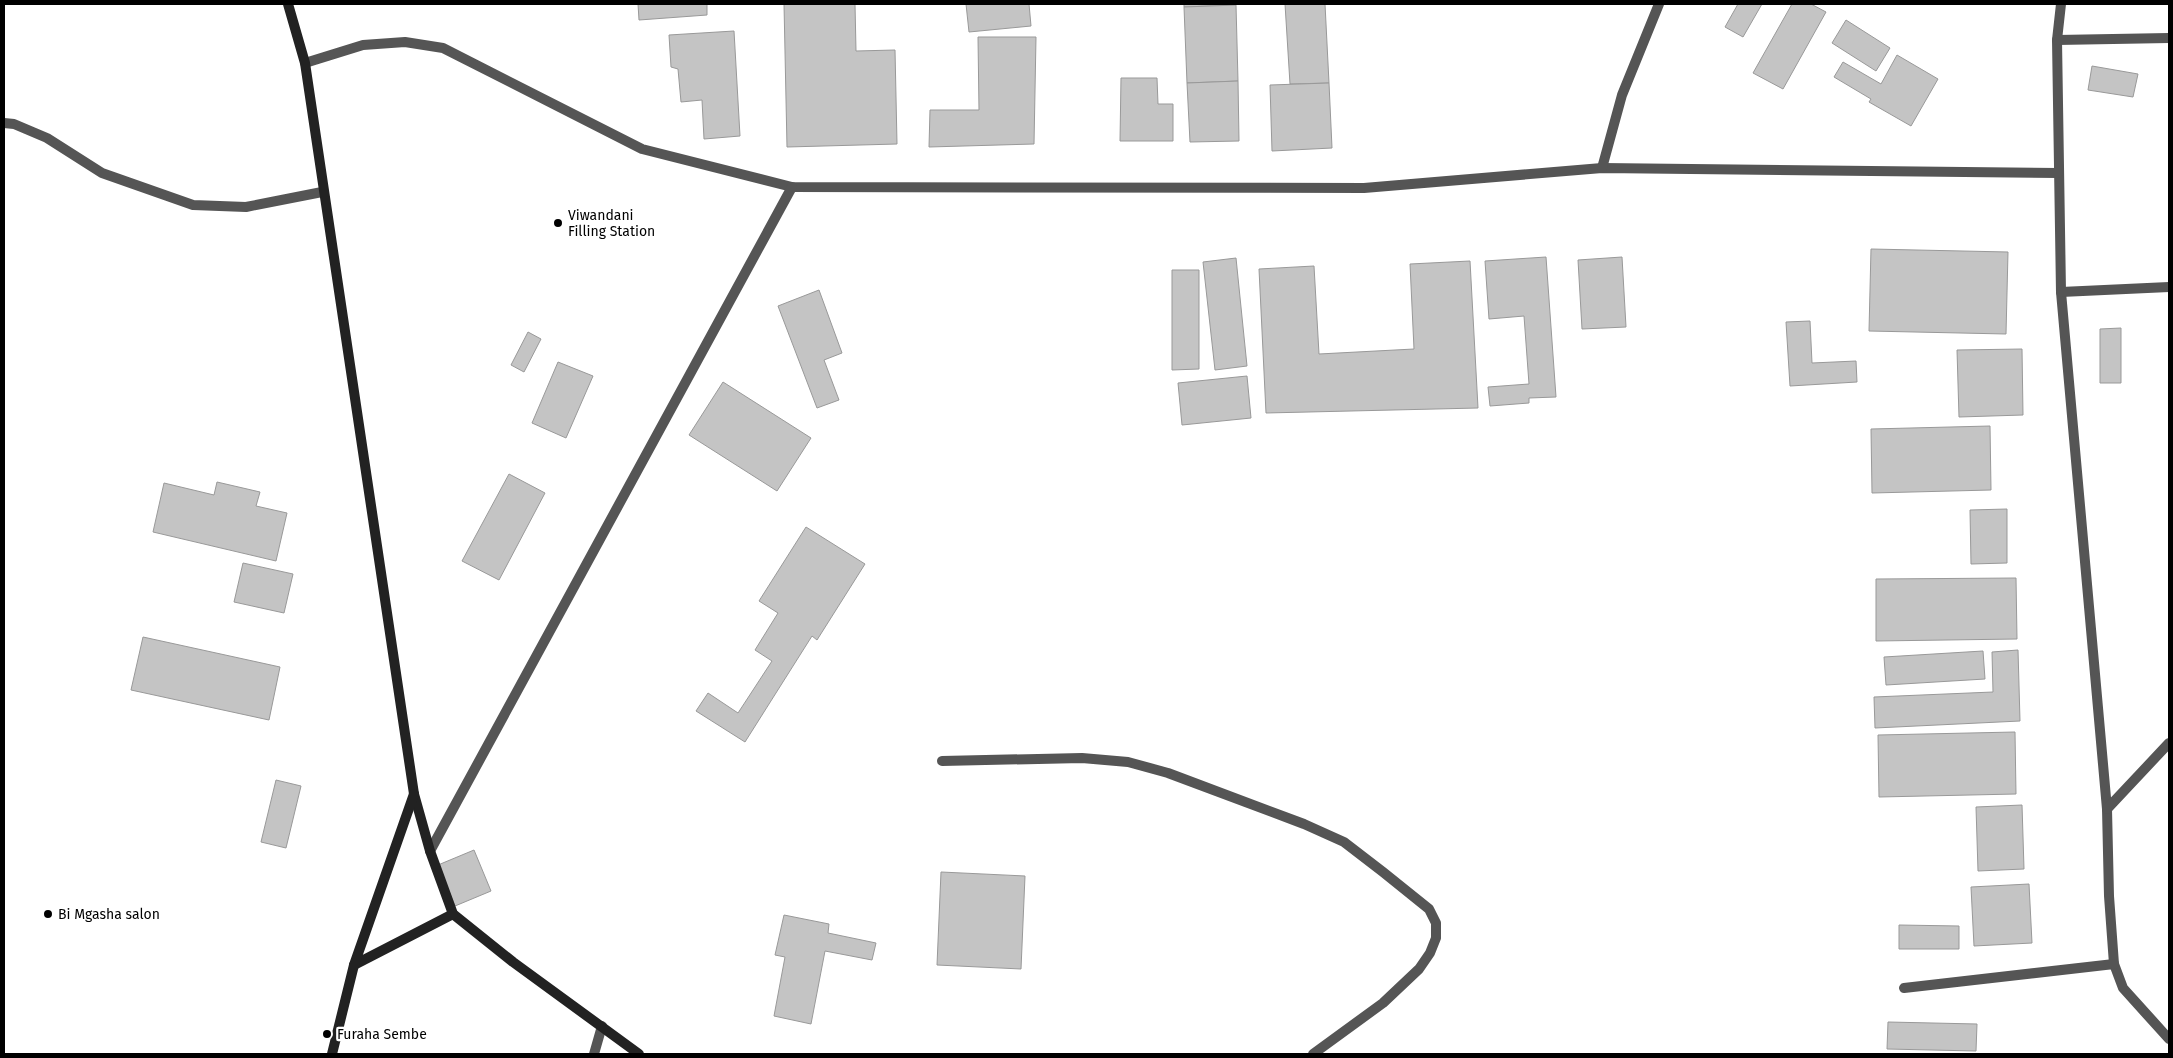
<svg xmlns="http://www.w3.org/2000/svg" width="2173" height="1058" font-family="'Fira Sans',sans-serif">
<rect width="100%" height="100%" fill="#fff"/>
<!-- building -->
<g fill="#c4c4c4" stroke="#999">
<path d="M638,4H707V15L639,20Z"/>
<path d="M784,4H855L856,51L895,50L897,144L787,147Z"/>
<path d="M966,4H1029L1031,26L969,32Z"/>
<path d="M1184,4H1236V5L1184,7Z"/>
<path d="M1285,4H1325L1329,83L1290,84Z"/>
<path d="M1738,4H1762L1743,37L1725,27Z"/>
<path d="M1792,4H1811L1826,12L1783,89L1753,73Z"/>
<path d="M1236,5L1238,81L1187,83L1184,7Z"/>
<path d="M1846,20L1890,48L1876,71L1832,43Z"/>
<path d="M734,31L740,136L704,139L702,100L681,102L678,69L671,67L669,35Z"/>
<path d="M978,37H1036L1034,144L929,147L930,110H979Z"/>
<path d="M1897,55L1938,79L1911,126L1869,102L1871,99L1834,77L1843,62L1881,84Z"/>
<path d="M2092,66L2138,74L2133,97L2088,90Z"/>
<path d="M1121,78H1157L1158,104H1173V141H1120Z"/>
<path d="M1238,81L1239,141L1190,142L1187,83Z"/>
<path d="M1329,83L1332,148L1272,151L1270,85Z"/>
<path d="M1871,249L2008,252L2006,334L1869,331Z"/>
<path d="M1546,257L1556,397L1529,398V403L1490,406L1488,387L1529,384L1524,316L1489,319L1485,261Z"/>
<path d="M1622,257L1626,327L1582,329L1578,260Z"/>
<path d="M1236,258L1247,366L1215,370L1203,262Z"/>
<path d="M1470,261L1478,408L1266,413L1259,269L1314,266L1319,354L1414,349L1410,264Z"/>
<path d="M1172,270H1199V369L1172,370Z"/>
<path d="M819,290L842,353L824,360L839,400L817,408L778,306Z"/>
<path d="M1810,321L1812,363L1856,361L1857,382L1790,386L1786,322Z"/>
<path d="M2121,328V383H2100V329Z"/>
<path d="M528,332L541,339L524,372L511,365Z"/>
<path d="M2022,349L2023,415L1959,417L1957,350Z"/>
<path d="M558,362L593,376L566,438L532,423Z"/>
<path d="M1247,376L1251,418L1182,425L1178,383Z"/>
<path d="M723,382L811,438L777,491L689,435Z"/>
<path d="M1990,426L1991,490L1872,493L1871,429Z"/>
<path d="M509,474L545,493L499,580L462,561Z"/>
<path d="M217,482L260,492L256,506L287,513L276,561L153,532L164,483L214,495Z"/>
<path d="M2007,509V563L1971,564L1970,510Z"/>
<path d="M806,527L865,564L817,640L812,636L745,742L696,711L708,693L738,713L772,661L755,650L778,613L759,601Z"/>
<path d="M243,563L293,574L284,613L234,602Z"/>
<path d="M2016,578L2017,639L1876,641V579Z"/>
<path d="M143,637L280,667L269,720L131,690Z"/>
<path d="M2018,650L2020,721L1875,728L1874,697L1993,692L1992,652Z"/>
<path d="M1983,651L1985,679L1886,685L1884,657Z"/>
<path d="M2015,732L2016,794L1879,797L1878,735Z"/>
<path d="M276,780L301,786L286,848L261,842Z"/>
<path d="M2022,805L2024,869L1978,871L1976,807Z"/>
<path d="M474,850L491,891L455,906L438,865Z"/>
<path d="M941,872L1025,876L1021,969L937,965Z"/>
<path d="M2029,884L2032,943L1974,946L1971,887Z"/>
<path d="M784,915L829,924L828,933L876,943L872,960L825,951L811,1024L774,1016L785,957L775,955Z"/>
<path d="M1899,925L1959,926V949H1899Z"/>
<path d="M1888,1022L1977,1024L1976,1051L1887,1049Z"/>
</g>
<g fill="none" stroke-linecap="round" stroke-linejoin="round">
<!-- street -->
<g stroke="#555" stroke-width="10">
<path d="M2061,4L2057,40L2061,292L2107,809L2109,896L2114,964L2123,988L2169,1039"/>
<path d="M2057,40L2169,38"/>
<path d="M305,63L363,45L405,42L443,48L642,149L792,187L1364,188L1602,168L2058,173"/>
<path d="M4,123L14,124L47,138L102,173L193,205L246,207L322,192"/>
<path d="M1602,168L1622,95L1659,4"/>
<path d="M2061,292L2169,287"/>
<path d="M942,761L1082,758L1128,762L1168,773L1304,824L1344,842L1383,872L1429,909L1436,923V938L1430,953L1419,969L1383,1003L1313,1054"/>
<path d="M2107,809L2169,743"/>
<path d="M430,851L792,187"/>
<path d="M1904,988L2114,964"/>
<path d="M594,1054L602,1026"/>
</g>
<!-- secondary -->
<g stroke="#222" stroke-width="10">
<path d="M288,4L305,63L414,794L430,851L453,914L513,962L639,1054"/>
<path d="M354,965L453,914"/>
<path d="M332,1054L354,965L414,794"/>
</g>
</g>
<!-- markers -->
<g fill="#000" stroke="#fff" stroke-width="2">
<circle cx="558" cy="223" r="5"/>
<circle cx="48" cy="914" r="5"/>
<circle cx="327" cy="1034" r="5"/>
</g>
<g text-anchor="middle" stroke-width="4.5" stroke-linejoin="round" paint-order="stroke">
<!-- poi labels -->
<g font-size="14" fill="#000" stroke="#fff" text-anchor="start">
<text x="568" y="220">Viwandani<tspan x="568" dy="16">Filling Station</tspan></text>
<text x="58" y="919">Bi Mgasha salon</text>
<text x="337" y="1039">Furaha Sembe</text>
</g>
</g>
<!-- border -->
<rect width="2173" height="1058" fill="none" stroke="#000000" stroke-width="10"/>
</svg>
